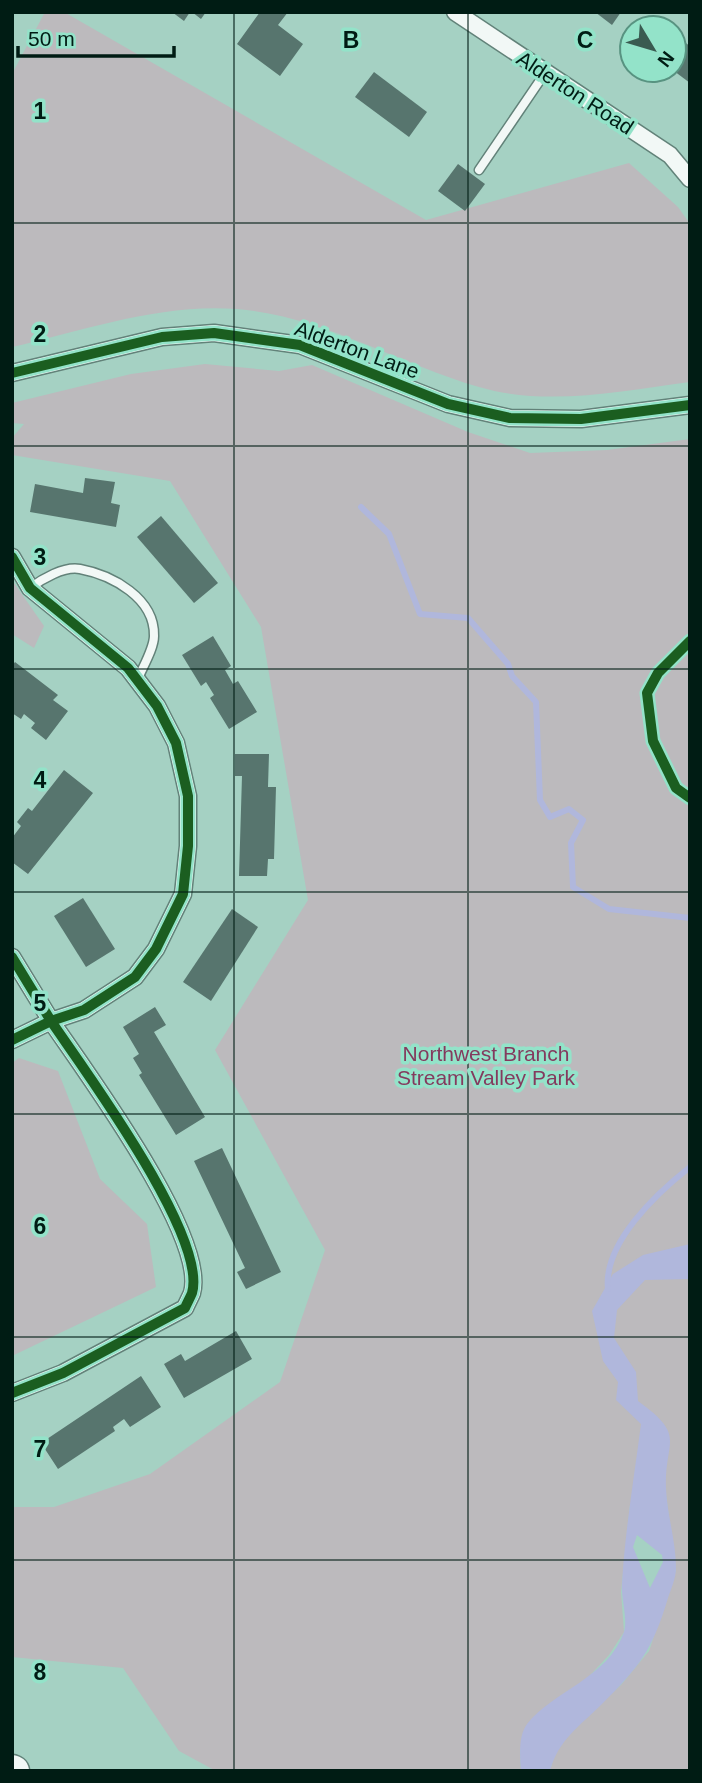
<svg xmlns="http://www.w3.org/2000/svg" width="702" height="1783" font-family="Helvetica,sans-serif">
<rect width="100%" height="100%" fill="#a5d1c3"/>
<!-- green -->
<g fill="#bcbabd">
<path d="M45,12H64L426,220L629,163L678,207L690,224V382C621,391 547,407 479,387C397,363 322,316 237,309C161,303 85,330 12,347V74Z"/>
<path d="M205,364L279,371L312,365L468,432L530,453L607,450L690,439V1771H550L554,1756L570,1732L621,1685L649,1651L676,1570L666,1495L630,1505L621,1592L624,1632L609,1655L581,1685L545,1709L520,1750L521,1771H216L179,1751L123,1668L12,1657V1507H54L150,1474L280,1382L325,1250L215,1050L308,900L261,627L170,481L12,455V438L24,424L12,423V403L131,374Z"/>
<path d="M12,580L44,626L34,648L12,634Z"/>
<path d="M19,1058L58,1071L100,1179L147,1224L156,1287L12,1356V1063Z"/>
</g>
<!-- water -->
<path fill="#b0b7dc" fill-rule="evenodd" d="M690,1244V1279L645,1280L617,1310L614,1338L636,1372L638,1401C688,1437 664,1440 666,1488C667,1515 676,1541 676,1568C676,1578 671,1589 668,1598C652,1651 640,1666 601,1705C580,1726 558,1740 550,1771H521C520,1757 518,1736 527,1724C553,1691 608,1678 624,1632C628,1619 621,1599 622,1584C625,1531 634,1478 641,1424L616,1400L618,1382L603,1361L592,1311L613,1274L643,1255ZM637,1535L662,1555L663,1562L650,1588L633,1547Z"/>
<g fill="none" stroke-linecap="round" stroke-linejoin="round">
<!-- stream -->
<g stroke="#b0b7dc" stroke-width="6">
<path d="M361,507L389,534L420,614L468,618L508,664L512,676L536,702L540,800L550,817L569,809L583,820L571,843L573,887L609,909L690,918"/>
<path d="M608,1289C603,1243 657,1193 690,1167"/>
</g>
</g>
<!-- building -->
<g fill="#57756e">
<path d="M172,12H190L184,21Z"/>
<path d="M192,12H206L201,19Z"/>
<path d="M260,12H288L278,25L303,44L280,76L237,44Z"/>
<path d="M595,12H621L612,25Z"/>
<path d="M674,35L690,46V83L674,71Z"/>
<path d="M374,72L427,112L409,137L355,97Z"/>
<path d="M458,164L485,184L465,211L438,191Z"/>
<path d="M85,478L115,482L111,503L120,505L116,527L30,512L35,484L83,493Z"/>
<path d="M161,516L218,583L194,603L137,537Z"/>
<path d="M213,636L231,666L225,670L233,684L238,681L257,712L229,729L210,698L214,695L206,682L201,686L182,655Z"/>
<path d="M15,662L58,695L53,700L68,711L46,740L31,728L35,723L24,714L21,719L12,713V666Z"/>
<path d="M235,754H269L268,787H276L274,859H268L267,876H239L242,776H235Z"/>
<path d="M64,770L93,793L28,874L12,862V838L21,826L17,822L28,808L32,811Z"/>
<path d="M83,898L115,949L86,967L54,916Z"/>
<path d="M232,909L258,927L211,1001L183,982Z"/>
<path d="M155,1007L166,1025L154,1032L205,1117L176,1135L139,1075L142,1073L133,1058L139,1054L123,1027Z"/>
<path d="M222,1148L281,1272L246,1289L237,1272L245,1268L194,1161Z"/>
<path d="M236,1331L252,1359L184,1398L164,1364L181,1354L185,1361Z"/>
<path d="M141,1376L161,1407L130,1427L124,1419L113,1427L115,1431L58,1469L41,1443Z"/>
</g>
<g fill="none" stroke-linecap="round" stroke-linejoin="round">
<!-- lane casing -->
<g stroke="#628279" stroke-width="11">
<g id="lane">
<path d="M479,170L545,73"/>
<path d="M30,588C42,579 64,566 80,569C112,575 155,598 154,636C154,649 142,668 137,681"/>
</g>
</g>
<!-- street casing -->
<g stroke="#628279" stroke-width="19">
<g id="street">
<path d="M455,12L670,155L690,179"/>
<path d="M12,373L162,337L214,333L300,345L448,404L510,418L581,419L690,405"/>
<path d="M12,557L30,588L128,668L157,706L176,743L188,796V846L183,894L156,949L135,977L84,1010L51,1021L12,957"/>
<path d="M12,1040L51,1021C85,1071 208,1237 192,1293C190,1298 187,1303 185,1308L63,1373L12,1393"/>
</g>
</g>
<!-- highway casing -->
<g stroke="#628279" stroke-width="33">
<path id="highway" d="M12,1770L14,1771"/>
</g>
<!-- lane -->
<use href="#lane" stroke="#f2f8f6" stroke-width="8"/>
<!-- street -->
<use href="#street" stroke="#f2f8f6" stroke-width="16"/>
<!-- highway -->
<use href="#highway" stroke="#f2f8f6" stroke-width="30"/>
<!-- cycleway casing -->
<g stroke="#93e3c9" stroke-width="15">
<g id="cycleway">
<path d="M12,373L162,337L214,333L300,345L448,404L510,418L581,419L690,405"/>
<path d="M12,557L30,588L128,668L157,706L176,743L188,796V846L183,894L156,949L135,977L84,1010L51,1021L12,957"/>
<path d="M690,641L658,673L647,693L653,741L676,788L690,798"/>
<path d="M12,1040L51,1021C85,1071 208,1237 192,1293C190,1298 187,1303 185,1308L63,1373L12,1393"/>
</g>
</g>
<!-- cycleway -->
<use href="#cycleway" stroke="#1b5e20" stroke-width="10"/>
</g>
<!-- grid -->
<path fill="none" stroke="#001c14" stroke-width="2" stroke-opacity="0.55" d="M234,12V1771M468,12V1771M12,223H690M12,446H690M12,669H690M12,892H690M12,1114H690M12,1337H690M12,1560H690"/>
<g text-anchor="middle" stroke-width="7" stroke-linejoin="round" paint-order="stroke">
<!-- street labels -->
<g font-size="21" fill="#001c14" stroke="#93e3c9">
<text transform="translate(575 93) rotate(33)" y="7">Alderton Road</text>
<text transform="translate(357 350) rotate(20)" y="7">Alderton Lane</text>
</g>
<!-- park labels -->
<g font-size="21" fill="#843a5e" stroke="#93e3c9">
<text x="486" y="1061">Northwest Branch<tspan x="486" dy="24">Stream Valley Park</tspan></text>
</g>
</g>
<g font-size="23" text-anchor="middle" font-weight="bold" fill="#001c14" stroke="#93e3c9" stroke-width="7" stroke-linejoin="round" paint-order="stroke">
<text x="351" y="48">B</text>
<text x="585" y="48">C</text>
<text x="40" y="119">1</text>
<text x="40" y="342">2</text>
<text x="40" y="565">3</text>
<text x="40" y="788">4</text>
<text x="40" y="1011">5</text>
<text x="40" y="1234">6</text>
<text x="40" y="1457">7</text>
<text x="40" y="1680">8</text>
</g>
<!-- border -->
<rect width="702" height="1783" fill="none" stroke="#001c14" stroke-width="28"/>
<!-- north arrow -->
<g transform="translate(653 49) rotate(128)"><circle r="33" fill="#93e3c9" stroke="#589381" stroke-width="2"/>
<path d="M0-5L12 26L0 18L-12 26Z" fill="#3a5b51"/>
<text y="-10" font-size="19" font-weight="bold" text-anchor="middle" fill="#001c14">N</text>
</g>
<!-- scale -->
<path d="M18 46v10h156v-10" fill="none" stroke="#001c14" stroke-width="3.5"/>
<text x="28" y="46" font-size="21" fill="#001c14" stroke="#93e3c9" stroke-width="5" paint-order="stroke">50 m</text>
</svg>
